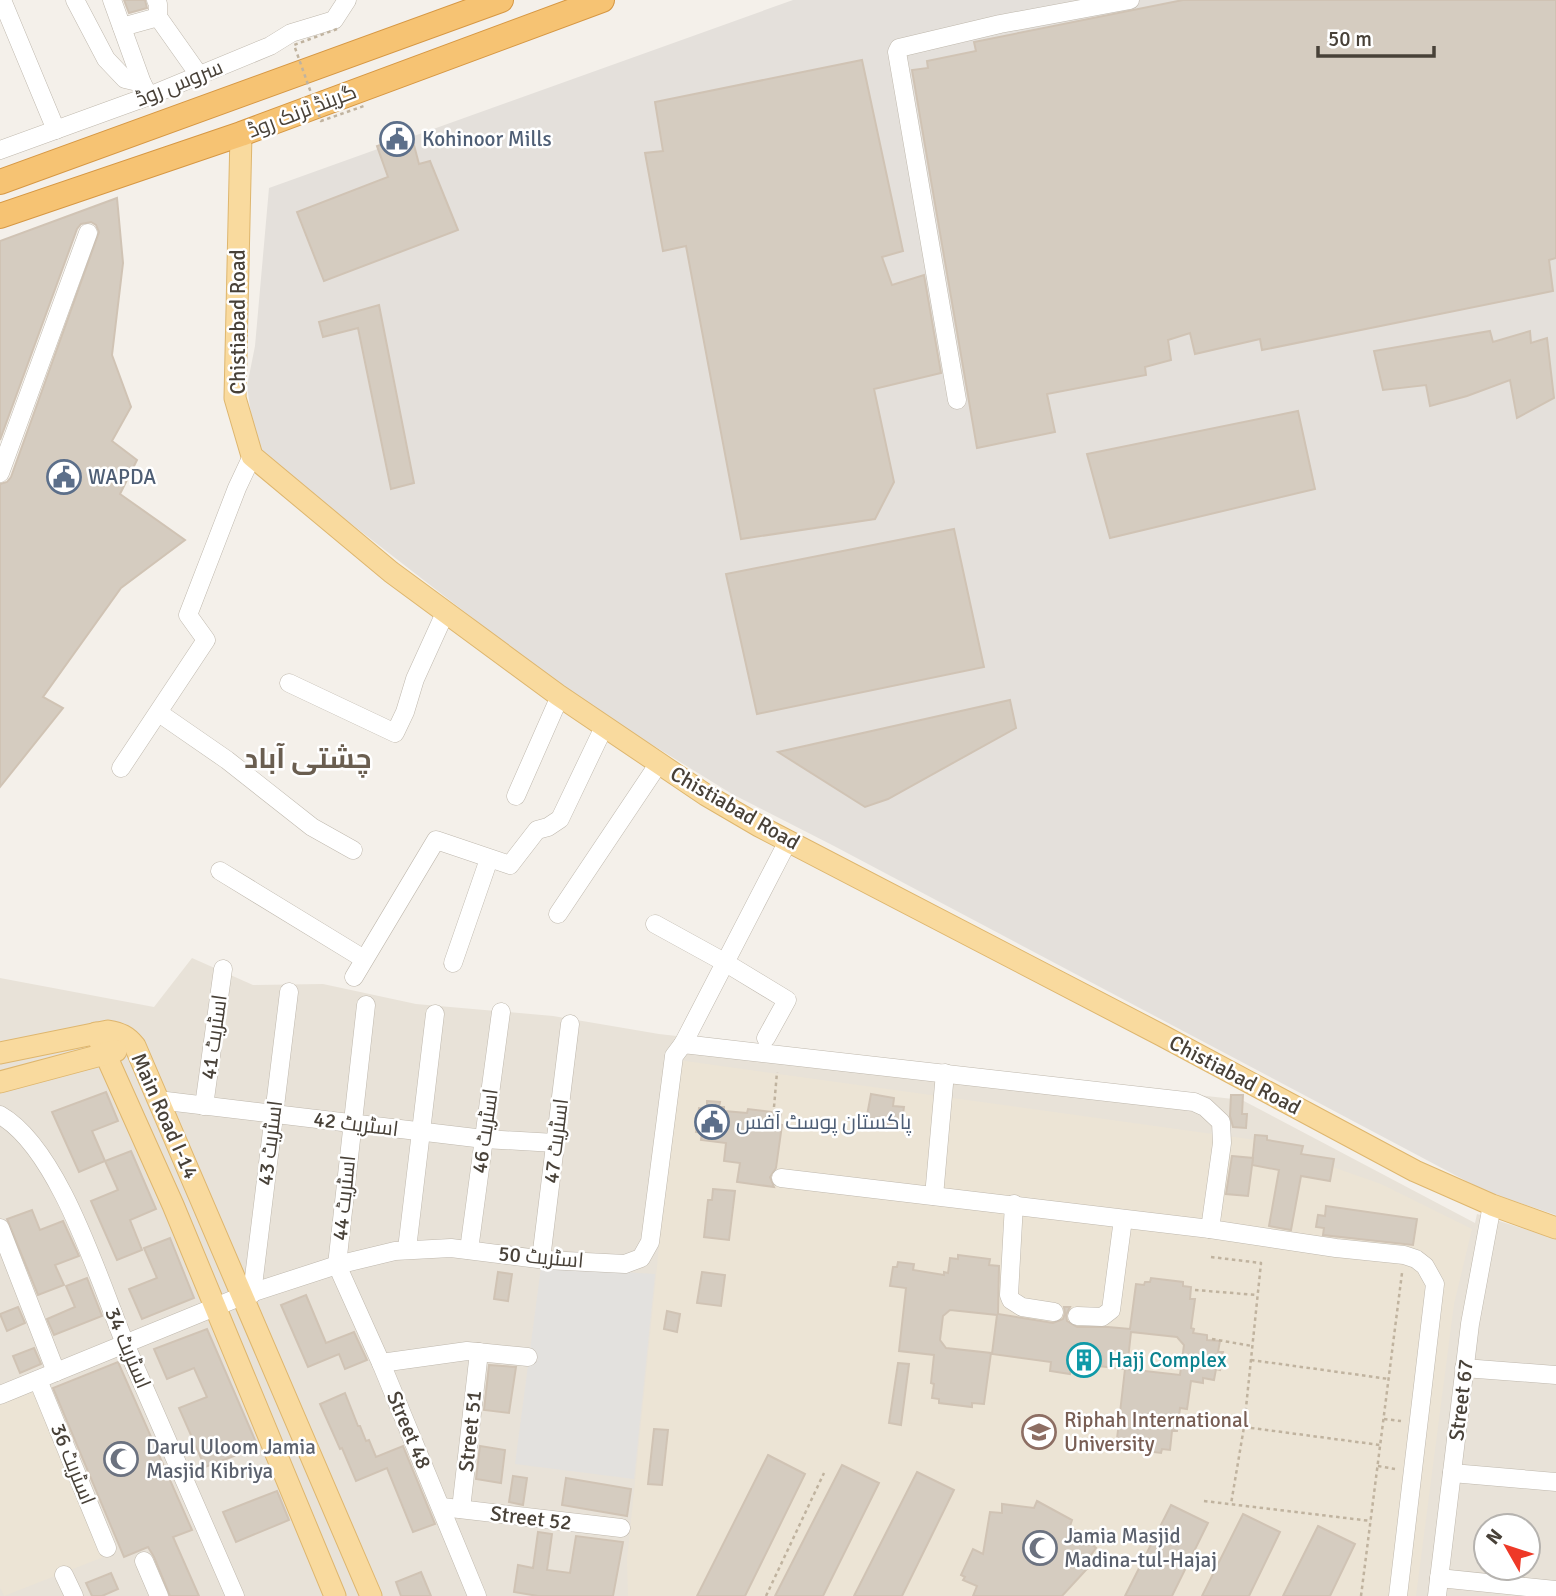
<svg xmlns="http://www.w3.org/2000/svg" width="1556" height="1596" font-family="Signika,Cairo,sans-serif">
<rect width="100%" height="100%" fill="#f4f0ea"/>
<!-- residential -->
<path fill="#e8e2d8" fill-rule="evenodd" d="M192,958L253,985L323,984L416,1004L553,1016L659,1034L1242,1100L1475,1223L1477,1214L1556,1239V1596H0V978L154,1007ZM1486,1526H1528V1568H1486Z"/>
<!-- industrial -->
<path fill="#e4e0db" d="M793,0H1556V1215L1487,1192L834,846L732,794L573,696L256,450L247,386L255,346L269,188Z"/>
<!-- education -->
<g fill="#ece4d5">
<path d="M678,1060L1256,1140L1381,1184L1472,1229L1454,1304L1416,1596H628L627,1560Z"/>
<path d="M36,1388L106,1556L4,1596L0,1587V1403Z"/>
</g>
<!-- parking -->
<path fill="#e3e1de" d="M541,1267L655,1274L634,1479L515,1464Z"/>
<!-- building -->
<g fill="#d5ccc0" stroke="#d0c3b4" stroke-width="2" fill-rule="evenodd">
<path d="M124,0H145L147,8L129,13Z"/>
<path d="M1183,0H1556V258L1549,260L1553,291L1262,350L1260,339L1195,354L1190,333L1168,340L1171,360L1145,367L1146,375L1047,394L1055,432L977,448L912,70L928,68L927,61L976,51L974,42Z"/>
<path d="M862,60L903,251L882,257L892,285L924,275L941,373L874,389L894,482L875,519L741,539L686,246L663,251L645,153L663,151L655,102Z"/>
<path d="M411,134L419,164L430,161L458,230L324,281L297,212L388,177L377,146Z"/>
<path d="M117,198L123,263L112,355L131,407L112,441L137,460L120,494L185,540L121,588L43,697L63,708L0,787V484L7,482L11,477L99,232L96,225L91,222L81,224L77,229L0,440V241Z"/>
<path d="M379,305L414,483L391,489L358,328L323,337L319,322Z"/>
<path d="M1490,331L1493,342L1530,331L1531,343L1547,338L1554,398L1517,418L1510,380L1467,396L1430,406L1426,385L1383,390L1374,351Z"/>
<path d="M1298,411L1315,489L1110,538L1087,454Z"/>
<path d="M954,529L984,667L757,714L726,574Z"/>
<path d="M1010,700L1016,728L888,799L865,807L778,752Z"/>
<path d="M106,1092L118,1121L92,1131L105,1161L79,1172L52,1112Z"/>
<path d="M871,1094L894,1098L893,1106L904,1107L901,1126L866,1121Z"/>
<path d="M1231,1095H1243L1242,1114H1247L1246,1128L1233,1127L1230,1116Z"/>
<path d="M707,1101L720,1102L719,1107H724V1111L747,1113L748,1109L781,1113L779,1124L782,1125L776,1168L770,1177L774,1187L737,1182L740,1163L724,1161L726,1143L701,1140L702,1133L696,1132L699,1108L707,1109Z"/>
<path d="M1255,1135L1267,1136V1140L1303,1146L1301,1154L1334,1159L1330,1181L1301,1176L1291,1230L1269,1226L1279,1170L1252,1165Z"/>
<path d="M131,1151L156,1209L130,1220L142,1250L117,1260L91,1201L118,1190L105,1161Z"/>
<path d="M1232,1156L1253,1158L1248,1196L1226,1194Z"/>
<path d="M713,1189L735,1191L729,1240L704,1237L708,1200H712Z"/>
<path d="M1326,1206L1417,1219L1413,1245L1323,1235L1324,1228L1316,1227L1318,1215L1325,1216Z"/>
<path d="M32,1210L40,1230L63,1221L79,1256L55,1265L64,1285L38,1295L7,1219Z"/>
<path d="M170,1238L194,1298L142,1319L129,1289L157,1278L144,1248Z"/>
<path d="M958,1255L990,1259L989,1265L999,1266L998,1314L1053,1323L1063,1319L1065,1313L1064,1307H1070L1066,1315L1067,1321L1077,1327H1108L1130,1329L1136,1284L1144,1285L1145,1282H1150L1151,1278L1183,1282V1286L1191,1287L1190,1299H1195L1191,1328L1194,1329L1193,1333L1207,1335V1340L1220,1341L1218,1352H1223L1220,1370L1216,1369L1214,1380L1203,1378V1383L1191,1381L1187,1409L1180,1408L1177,1431H1172L1170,1450L1162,1449L1161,1453L1121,1448L1122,1439H1117L1125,1369L1071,1363L1070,1374L1050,1371L1051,1362L992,1354L997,1315L950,1310L943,1316L940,1340L946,1348L991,1353L984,1404L972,1403V1407L939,1403V1399L932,1398L934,1384L931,1383L934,1355L899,1351L906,1288L890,1286L893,1267H897L898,1262L914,1264L913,1270L944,1275V1272L948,1273L950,1258L958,1259ZM1131,1332L1177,1337L1184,1345L1180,1375L1127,1369Z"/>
<path d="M498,1272L512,1274L508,1301L494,1299Z"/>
<path d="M702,1272L725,1275L721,1306L697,1303Z"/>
<path d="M87,1278L102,1316L54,1335L47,1319L75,1307L66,1286Z"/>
<path d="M306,1295L326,1343L354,1332L367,1360L345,1369L339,1354L308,1367L281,1305Z"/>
<path d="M18,1307L25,1323L7,1331L0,1314Z"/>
<path d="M667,1311L680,1314L677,1332L664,1329Z"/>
<path d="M207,1329L258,1447L205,1467L179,1408L207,1397L194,1368L167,1379L154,1349Z"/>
<path d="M34,1348L41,1364L20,1373L13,1356Z"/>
<path d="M118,1362L192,1530L173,1537L199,1596H170L154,1557L148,1547L124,1557L53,1388Z"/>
<path d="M898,1363L909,1364L901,1425L889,1423Z"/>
<path d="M489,1365L516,1367L509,1413L484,1410Z"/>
<path d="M345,1393L358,1426H360L366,1441L369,1440L376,1457L403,1446L435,1524L413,1532L387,1468L356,1481L342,1448L340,1449L320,1404Z"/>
<path d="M654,1429L668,1430L662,1485L648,1484Z"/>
<path d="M480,1446L505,1450L501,1483L476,1479Z"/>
<path d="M768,1455L805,1474L745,1596H697Z"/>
<path d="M842,1465L879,1483L823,1596H775Z"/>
<path d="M917,1472L954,1490L902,1596H854Z"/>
<path d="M513,1476L527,1478L523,1505L509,1502Z"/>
<path d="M566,1478L631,1489L627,1516L562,1505Z"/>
<path d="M277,1491L289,1520L236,1542L223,1512Z"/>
<path d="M1037,1501L1072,1520L1070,1526L1096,1548L1091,1555L1096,1559L1062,1596H973L977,1586L963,1580L965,1577L961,1575L973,1549L983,1554L990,1512L1002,1513V1504L1034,1508Z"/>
<path d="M1171,1505L1208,1523L1172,1596H1125Z"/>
<path d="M1243,1514L1280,1532L1249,1596H1202Z"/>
<path d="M1318,1526L1355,1544L1330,1596H1283Z"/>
<path d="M538,1532L552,1534L547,1570L570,1573L576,1536L623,1542L613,1596H538L514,1592L518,1565L533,1568Z"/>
<path d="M421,1572L431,1596H401L396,1582Z"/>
<path d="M111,1573L118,1589L102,1596H92L86,1583Z"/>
</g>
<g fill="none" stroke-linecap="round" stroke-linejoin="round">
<!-- minor casing -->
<g stroke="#bfb8ad" stroke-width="19">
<g id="minor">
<path d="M2,0L56,130"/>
<path d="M75,0L106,59L125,79L142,83L149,96"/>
<path d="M112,0L142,83"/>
<path d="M156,0L158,4V17L199,75"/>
<path d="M122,27L158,17"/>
<path d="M0,150L149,96L270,46L291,33L334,20L347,0"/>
<path d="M957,400L897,52L899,48L1000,24L1130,0"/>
<path d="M0,473L88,233"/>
<path d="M289,683L395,733L405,712L415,679L445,613"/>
<path d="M159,713L227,760L312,827L353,850"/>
<path d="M121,768L206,640L188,615L237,488L252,456"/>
<path d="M516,796L560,696"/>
<path d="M220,871L364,959"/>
<path d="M558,914L659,763"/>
<path d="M655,924L726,963L787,1000L766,1038"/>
<path d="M453,963L489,859"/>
<path d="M354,977L436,840L510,865L537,830L548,827L560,819L604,727"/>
<path d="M366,1005L337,1265L381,1363L477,1596"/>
<path d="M683,1044L788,841"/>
<path d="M158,1100L484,1139L555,1143"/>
<path d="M204,1106L223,969"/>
<path d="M0,1115C60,1149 100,1284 126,1346C162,1430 199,1513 235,1596"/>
<path d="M781,1178L1210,1229"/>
<path d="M934,1196L945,1073"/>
<path d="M1014,1204L1009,1295L1011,1300L1022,1307L1054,1312"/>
<path d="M0,1228L56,1372"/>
<path d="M407,1249L435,1014"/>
<path d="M469,1250L501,1012"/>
<path d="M541,1259L570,1024"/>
<path d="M252,1294L289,992"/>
<path d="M1077,1316L1102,1317L1111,1310L1123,1219"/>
<path d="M381,1363L467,1351L528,1357"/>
<path d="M1464,1368L1556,1375"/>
<path d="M38,1380L107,1548"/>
<path d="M0,1395L242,1296L337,1265L395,1251L451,1248L546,1260L625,1264L641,1258L650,1242L674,1056L683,1044L1194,1102L1205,1107L1221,1122L1222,1143L1210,1229L1336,1248L1404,1255L1416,1259L1425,1266L1435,1284L1398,1596"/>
<path d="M1452,1473L1556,1482"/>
<path d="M442,1507L621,1528"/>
<path d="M461,1509L479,1352"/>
<path d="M144,1561L159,1596"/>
<path d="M64,1575L74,1596"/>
<path d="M1439,1578L1556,1590"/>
<path d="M1437,1596L1470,1324L1492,1205"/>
</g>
</g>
<!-- major casing -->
<g stroke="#deb66e" stroke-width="23">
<g id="major">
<path d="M241,134L235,398L252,456L391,572L558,695L706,795L759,826L1161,1035L1415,1171L1492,1205L1556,1228"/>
<path d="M96,1033L173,1205L335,1596"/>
<path d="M0,1053L108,1031C120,1033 127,1036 135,1046L371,1596"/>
<path d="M0,1082L116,1051"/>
</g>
</g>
<!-- highway casing -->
<g stroke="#d69743" stroke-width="26">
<g id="highway">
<path d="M0,182L501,0"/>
<path d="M0,216L241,134L602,0"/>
</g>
</g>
<!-- path -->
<g stroke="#c0b39f" stroke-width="2.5" stroke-dasharray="3.5 3.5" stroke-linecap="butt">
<path d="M774,1107L777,1072"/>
<path d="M1211,1257L1261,1263L1244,1427L1231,1504"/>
<path d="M1195,1290L1257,1295"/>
<path d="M1212,1339L1252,1346"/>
<path d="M1251,1360L1389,1379"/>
<path d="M1384,1419L1401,1421"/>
<path d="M1244,1427L1380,1445"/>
<path d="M1378,1466L1395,1469"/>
<path d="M1204,1501L1371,1521"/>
<path d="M766,1596L824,1473"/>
<path d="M1361,1596L1402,1273"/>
</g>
<!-- minor -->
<use href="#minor" stroke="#fff" stroke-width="18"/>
<!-- major -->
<use href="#major" stroke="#f9da9e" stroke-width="21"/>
<!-- highway -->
<use href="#highway" stroke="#f6c373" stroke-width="24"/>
<!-- path-bridge -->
<path stroke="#c0b39f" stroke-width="2.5" stroke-dasharray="3.5 3.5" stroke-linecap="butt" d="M337,29L294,45L321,121L364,106"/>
</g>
<!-- icons -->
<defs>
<g id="civic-ring" transform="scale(1.75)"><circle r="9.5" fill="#fff" stroke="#5c6f8a" stroke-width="1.5"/><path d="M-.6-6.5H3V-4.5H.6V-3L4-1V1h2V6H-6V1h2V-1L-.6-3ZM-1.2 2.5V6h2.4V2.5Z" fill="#5c6f8a"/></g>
<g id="building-ring" transform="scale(1.75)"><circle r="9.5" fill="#fff" stroke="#0f9aa8" stroke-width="1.5"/><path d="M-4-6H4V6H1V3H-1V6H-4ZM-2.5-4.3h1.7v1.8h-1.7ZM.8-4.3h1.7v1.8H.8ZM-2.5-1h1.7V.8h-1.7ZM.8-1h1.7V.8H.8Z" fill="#0f9aa8"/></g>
<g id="university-ring" transform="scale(1.75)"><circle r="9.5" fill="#fff" stroke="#8d6e63" stroke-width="1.5"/><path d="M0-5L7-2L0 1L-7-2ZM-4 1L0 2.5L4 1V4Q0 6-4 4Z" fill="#8d6e63"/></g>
<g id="mosque-ring" transform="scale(1.75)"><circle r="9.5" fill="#fff" stroke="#6b7280" stroke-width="1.5"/><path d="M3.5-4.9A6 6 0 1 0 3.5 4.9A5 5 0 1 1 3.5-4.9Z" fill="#6b7280"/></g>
</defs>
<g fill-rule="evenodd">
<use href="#civic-ring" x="397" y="139"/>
<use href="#civic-ring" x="64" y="477"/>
<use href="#civic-ring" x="712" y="1122"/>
<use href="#building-ring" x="1084" y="1360"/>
<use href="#university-ring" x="1039" y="1432"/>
<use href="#mosque-ring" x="121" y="1459"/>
<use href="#mosque-ring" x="1040" y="1548"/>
</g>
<g text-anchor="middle" stroke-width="5" stroke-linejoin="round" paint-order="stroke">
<!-- street labels -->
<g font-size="21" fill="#484138" stroke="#fff">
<text transform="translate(179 83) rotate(-22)" y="7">سروس روڈ</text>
<text transform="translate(302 111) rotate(-21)" y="7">گرینڈ ٹرنک روڈ</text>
<text transform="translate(238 322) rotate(-90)" y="7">Chistiabad Road</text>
<text transform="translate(735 808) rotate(30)" y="7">Chistiabad Road</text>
<text transform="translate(214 1037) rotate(-82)" y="7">اسٹریٹ 41</text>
<text transform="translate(1235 1075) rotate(28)" y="7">Chistiabad Road</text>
<text transform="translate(165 1116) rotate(66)" y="7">Main Road I-14</text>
<text transform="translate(356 1124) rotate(7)" y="7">اسٹریٹ 42</text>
<text transform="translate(485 1131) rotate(-82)" y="7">اسٹریٹ 46</text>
<text transform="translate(556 1141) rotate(-83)" y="7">اسٹریٹ 47</text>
<text transform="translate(270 1143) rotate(-83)" y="7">اسٹریٹ 43</text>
<text transform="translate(344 1198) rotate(-84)" y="7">اسٹریٹ 44</text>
<text transform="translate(541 1257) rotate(5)" y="7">اسٹریٹ 50</text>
<text transform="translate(128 1348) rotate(67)" y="7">اسٹریٹ 34</text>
<text transform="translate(1461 1400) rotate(-83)" y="7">Street 67</text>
<text transform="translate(409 1430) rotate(67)" y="7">Street 48</text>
<text transform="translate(470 1431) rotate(-84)" y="7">Street 51</text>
<text transform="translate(73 1464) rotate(68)" y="7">اسٹریٹ 36</text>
<text transform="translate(531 1518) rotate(7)" y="7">Street 52</text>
</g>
<!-- service labels -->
<g font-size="21" fill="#4e5e75" stroke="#fff" text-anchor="start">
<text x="422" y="146">Kohinoor Mills</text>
<text x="88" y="484">WAPDA</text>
<text x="736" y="1129">پاکستان پوسٹ آفس</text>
</g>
<!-- culture labels -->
<g font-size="21" fill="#0d838f" stroke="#fff" text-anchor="start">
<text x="1108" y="1367">Hajj Complex</text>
</g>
<!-- education labels -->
<g font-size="21" fill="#785e54" stroke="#fff" text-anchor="start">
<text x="1064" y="1427">Riphah International<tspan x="1064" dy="24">University</tspan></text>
</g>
<!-- worship labels -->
<g font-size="21" fill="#5b616d" stroke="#fff" text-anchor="start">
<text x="146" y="1454">Darul Uloom Jamia<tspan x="146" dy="24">Masjid Kibriya</tspan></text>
<text x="1064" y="1543">Jamia Masjid<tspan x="1064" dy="24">Madina-tul-Hajaj</tspan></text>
</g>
<!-- district labels -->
<g font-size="28" font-weight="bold" fill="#6a5e50" stroke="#fff">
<text x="308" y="768">چشتی آباد</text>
</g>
</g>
<!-- north arrow -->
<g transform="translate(1507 1547) rotate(309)"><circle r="33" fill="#ffffff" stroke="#b6b3af" stroke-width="2"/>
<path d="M0-5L12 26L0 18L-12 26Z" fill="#ee3927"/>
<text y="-10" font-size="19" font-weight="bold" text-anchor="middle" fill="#484138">N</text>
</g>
<!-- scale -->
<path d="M1318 46v10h116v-10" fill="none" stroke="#484138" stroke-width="3.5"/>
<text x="1328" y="46" font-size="21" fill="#484138" stroke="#ffffff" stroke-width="5" paint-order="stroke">50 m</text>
</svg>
